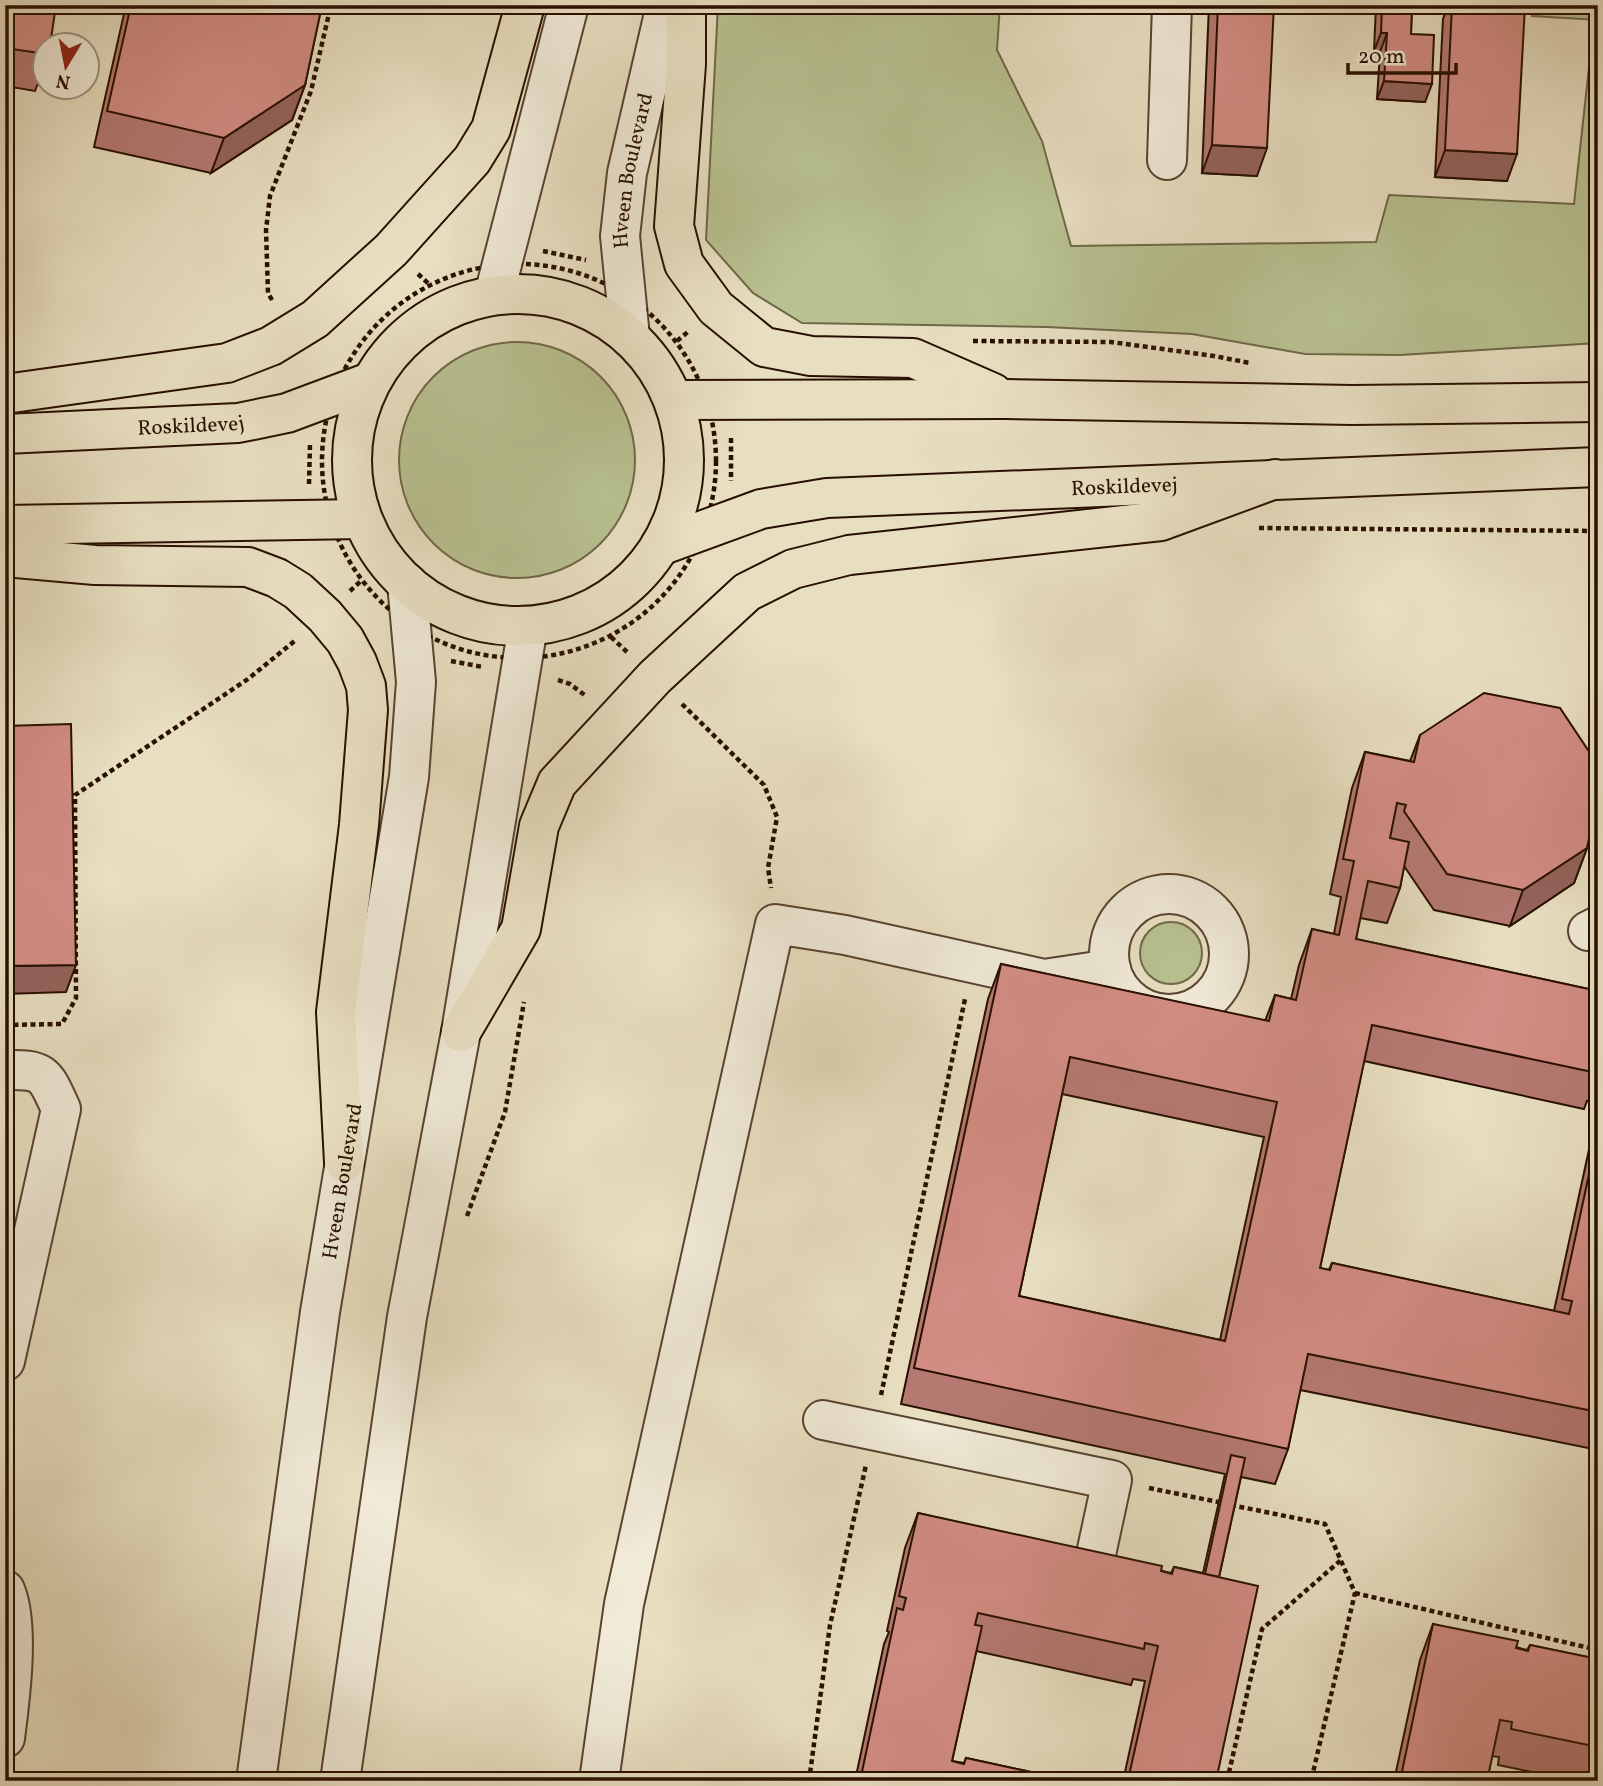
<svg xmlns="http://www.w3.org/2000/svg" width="1603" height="1786" font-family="Vollkorn,serif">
<rect width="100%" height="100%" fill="#e8dfc1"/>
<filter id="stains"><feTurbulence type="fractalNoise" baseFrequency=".00286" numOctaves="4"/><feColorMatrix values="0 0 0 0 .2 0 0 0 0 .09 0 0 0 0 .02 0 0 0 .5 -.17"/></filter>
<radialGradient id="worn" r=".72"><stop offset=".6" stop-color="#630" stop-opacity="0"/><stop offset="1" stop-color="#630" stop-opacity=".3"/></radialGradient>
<!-- green -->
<g fill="#b8c191" stroke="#706848" stroke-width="2">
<path d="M718,5H1000L997,50L1042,141L1071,246L1376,242L1389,195L1574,204L1590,58L1598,59V343L1400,355L1305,354L1192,334L1046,327L802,323L753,293L706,240Z"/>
<path d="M1532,5H1598V20L1532,16Z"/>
<circle cx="517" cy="460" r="118"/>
<circle cx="1171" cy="953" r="31"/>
</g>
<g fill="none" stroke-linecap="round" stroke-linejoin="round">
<!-- minor casing -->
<g stroke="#584330" stroke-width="42">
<g id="minor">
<path d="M1167,160L1172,5"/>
<path d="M494,295L569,5"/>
<path id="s1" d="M630,337L620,236L627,173L666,5"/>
<circle cx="1169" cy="954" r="60"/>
<path d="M1588,931L1598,926"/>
<path d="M5,1070C45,1069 45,1074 61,1109L5,1361"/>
<path d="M823,1420L1112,1480L1090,1582"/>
<path d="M5,1590C20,1624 10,1700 5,1738"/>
<path id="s2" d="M256,1781L320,1312L409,777L416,682L407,583"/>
<path d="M340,1781L407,1317L461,1032L528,626"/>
<path d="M599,1781L624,1604L775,924L845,935L1044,979L1111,969"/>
</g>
</g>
<!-- major casing -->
<g stroke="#280f00" stroke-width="42">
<g id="major">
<path d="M686,5V64L674,226L684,264L716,308L764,347L811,356L913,358L993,393"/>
<circle cx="518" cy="460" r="166"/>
<path d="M5,394L227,363L271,346L315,319L391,250L472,160L491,129L525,5"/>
<path d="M675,400L1005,399L1352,405L1598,402"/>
<path id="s3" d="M5,434L238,423L287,413L370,382"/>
<path d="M5,525L362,519"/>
<path id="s4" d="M660,546L761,509L827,498L1598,467"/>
<path d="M5,557L95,565L248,567L277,578L298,591L325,616L345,640L357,662L366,686L368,710L359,825L336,1012L344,1162"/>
<path d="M461,1032L521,929L539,826L557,783L655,677L747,592L793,569L849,555L1161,521L1275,479"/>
</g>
</g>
<!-- path -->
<g stroke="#280f00" stroke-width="4.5" stroke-dasharray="5 3.5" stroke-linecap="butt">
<path d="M543,251L586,260"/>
<circle cx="519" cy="461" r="197"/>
<path d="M418,274L430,285"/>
<path d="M272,300L268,293L266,230L270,196L311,91L331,5"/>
<path d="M677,341L689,331"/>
<path d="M973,341L1111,342L1214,356L1250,363"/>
<path d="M731,438V481"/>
<path d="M309,484L310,444"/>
<path d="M1259,528L1598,531"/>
<path d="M350,591L362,580"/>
<path d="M611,637L627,652"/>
<path d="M451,661L483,667"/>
<path d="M558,680L570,684L586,696"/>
<path d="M682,704L764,785L777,817L768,868L771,888"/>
<path d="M5,1025L62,1024L76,998L75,795L248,679L297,639"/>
<path d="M467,1216L505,1112L524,1002"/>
<path d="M881,1395L965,999"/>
<path d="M1149,1488L1223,1503"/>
<path d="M1231,1505L1325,1524L1355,1593L1311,1781"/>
<path d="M1355,1593L1598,1650"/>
<path d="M809,1781L830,1625L866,1465"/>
<path d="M1227,1781L1262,1629L1341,1560"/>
</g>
<!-- minor -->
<use href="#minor" stroke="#f0ead7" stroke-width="38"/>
<!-- major -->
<use href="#major" stroke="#e8dfc1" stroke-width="38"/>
</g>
<!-- wall -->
<g fill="#b57972" stroke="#280f00" stroke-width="2" fill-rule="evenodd">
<path d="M5,5L46,46V63L35,91L5,86Z"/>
<path d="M126,5H322L305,85L292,120L211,173L94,147Z"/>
<path d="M1209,5H1274L1257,176L1202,173Z"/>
<path d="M1376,5H1412L1411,34L1425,102L1377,99L1380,52L1374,51Z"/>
<path d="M1448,5H1525L1507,181L1435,177L1443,19Z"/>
<path d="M1420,735L1587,848L1574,883L1510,926L1434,910L1404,866L1400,888L1387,923L1360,918L1356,939L1598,991V1103L1587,1101L1584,1109L1364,1061L1320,1268L1329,1270L1332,1263L1554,1311L1598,1108V1450L1300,1390L1288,1449L1275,1484L1241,1477L1219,1577L1216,1781H1123L1145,1681L1133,1679L1131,1685L976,1651L952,1761L964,1763L966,1758L1073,1781H855L884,1644L889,1632L887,1631L905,1548L918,1513L1171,1573L1174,1567L1203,1573L1225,1474L901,1404L988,999L1001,964L1265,1021L1275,995L1291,999L1299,965L1312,929L1334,934L1341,897L1330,894L1352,788L1365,752L1410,761ZM1062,1094L1264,1137L1220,1340L1019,1296Z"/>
<path d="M1433,1624L1527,1650L1530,1645L1598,1659V1781H1576L1498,1765L1499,1757L1492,1756L1487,1781H1394L1420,1660Z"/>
</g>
<!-- shaded-wall -->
<g fill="#94635c" stroke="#280f00" stroke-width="2">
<path d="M1381,33H1387L1380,52L1374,51Z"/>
<path d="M1384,81L1432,84L1425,102L1377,99Z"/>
<path d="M305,85L292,120L211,173L224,138Z"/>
<path d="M1212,145L1267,148L1257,176L1202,173Z"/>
<path d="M1445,150L1517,154L1507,181L1435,177Z"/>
<path d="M1587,848L1574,883L1510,926L1523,890Z"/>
<path d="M76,965L66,992L5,994V966Z"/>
</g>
<!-- building -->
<g fill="#d38d84" stroke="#280f00" stroke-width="2" fill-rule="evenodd">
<path d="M5,5H56L50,46H46V54L5,48Z"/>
<path d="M131,5H322L305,85L224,138L107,111Z"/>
<path d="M1218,5H1274L1267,148L1212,145Z"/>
<path d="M1382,5H1412L1411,34L1434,35L1432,84L1384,81L1387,33H1381Z"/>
<path d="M1452,5H1525L1517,154L1445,150Z"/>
<path d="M1484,693L1560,708L1598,765V795L1587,848L1523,890L1447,874L1404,811L1406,805L1397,803L1390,838L1409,842L1400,888L1368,881L1356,939L1598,991L1597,1073L1372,1025L1320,1268L1330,1270L1332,1263L1569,1314L1572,1301L1562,1299L1598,1133V1412L1308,1354L1288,1449L914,1368L1001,964L1269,1021L1275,995L1296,1000L1312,929L1339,935L1354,861L1343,859L1365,752L1414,762L1420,735ZM1070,1057L1277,1102L1225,1341L1019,1296Z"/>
<path d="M71,724L76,965L5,966V726Z"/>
<path d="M1231,1455L1245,1458L1219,1577L1205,1574Z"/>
<path d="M918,1513L1162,1566L1161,1571L1172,1574L1174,1567L1258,1586L1216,1781L1128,1780L1158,1646L1145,1643L1144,1649L978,1613L975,1625L982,1626L952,1761L964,1764L966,1758L1073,1781H860L897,1608L903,1610L906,1598L899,1596Z"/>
<path d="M1433,1624L1518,1641L1516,1648L1528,1651L1530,1645L1598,1659V1747L1511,1729L1512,1722L1500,1720L1487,1781H1400Z"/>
</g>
<g text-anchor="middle" stroke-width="5" stroke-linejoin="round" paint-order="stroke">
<!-- street labels -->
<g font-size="21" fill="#280f00" stroke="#f0ead7">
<text dy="7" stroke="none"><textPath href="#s1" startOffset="168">Hveen Boulevard</textPath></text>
<text dy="7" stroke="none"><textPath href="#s3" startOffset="186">Roskildevej</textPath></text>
<text dy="7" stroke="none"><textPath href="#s4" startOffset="472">Roskildevej</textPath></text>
<text dy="7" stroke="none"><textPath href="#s2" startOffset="606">Hveen Boulevard</textPath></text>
</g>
</g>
<!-- margin -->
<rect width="1603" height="1786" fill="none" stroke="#e8dfc1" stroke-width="28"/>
<rect x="7" y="7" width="1589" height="1772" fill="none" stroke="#280f00" stroke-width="3.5"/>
<rect x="14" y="14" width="1575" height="1758" fill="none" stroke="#280f00" stroke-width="2"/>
<!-- north arrow -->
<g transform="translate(66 66) rotate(190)"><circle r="33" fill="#f0ead7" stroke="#a09281" stroke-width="2"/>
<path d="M0-5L12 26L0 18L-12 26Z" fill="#8f2418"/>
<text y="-10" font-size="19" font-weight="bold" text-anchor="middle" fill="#280f00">N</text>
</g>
<!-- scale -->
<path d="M1348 63v10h108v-10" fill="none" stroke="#280f00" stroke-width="3.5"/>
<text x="1358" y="63" font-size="21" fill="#280f00" stroke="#f0ead7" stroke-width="5" paint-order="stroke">20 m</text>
<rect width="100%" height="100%" filter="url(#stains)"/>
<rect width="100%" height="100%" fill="url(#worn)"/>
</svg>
